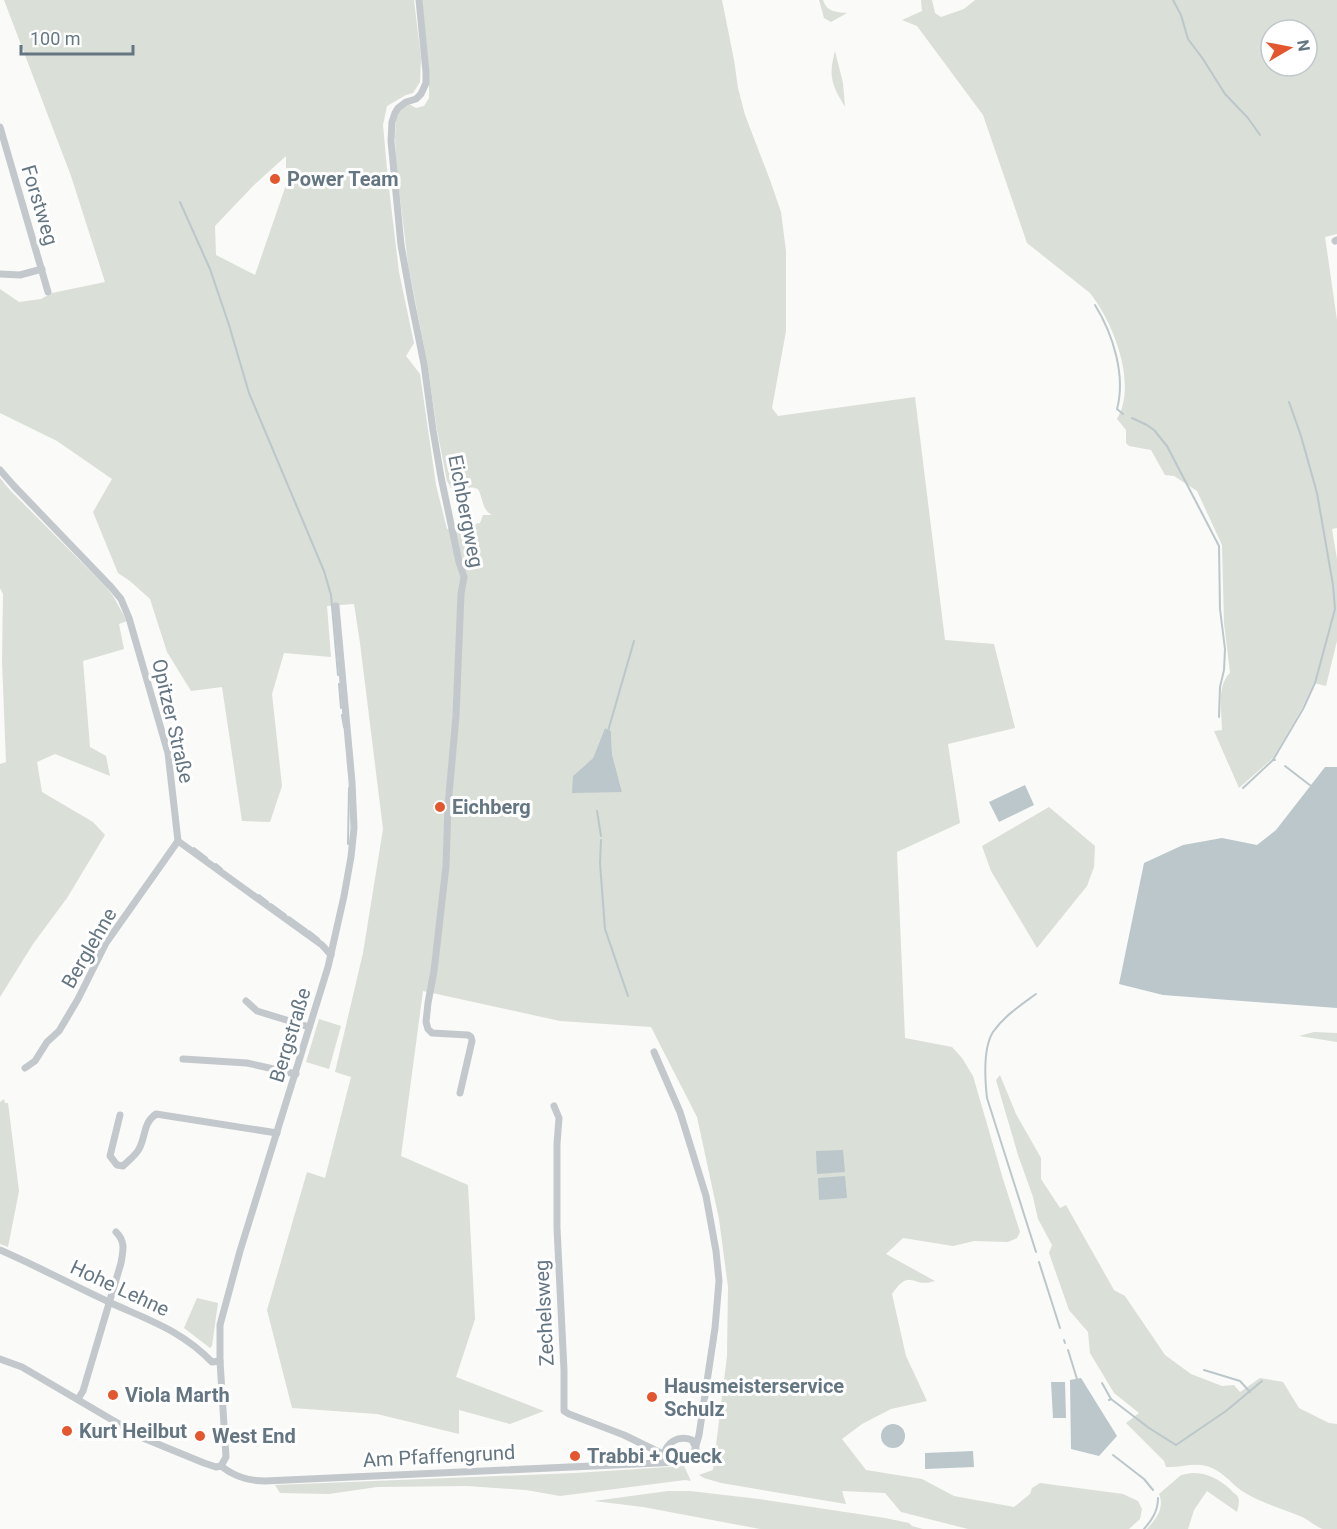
<svg xmlns="http://www.w3.org/2000/svg" width="1337" height="1529" font-family="Roboto,sans-serif">
<rect width="100%" height="100%" fill="#fafaf8"/>
<!-- green -->
<g fill="#dadfd7" fill-rule="evenodd">
<path d="M4,0H414L421,58L420,82L413,93L406,95L387,106L383,125L388,180L399,272L414,343L406,356L420,374L436,485L447,529L480,523L483,515H492C482,510 483,498 478,489C467,485 463,491 451,488L447,481L437,430L427,362L408,264L396,164L395,137L396,120L400,109L409,104L416,108L424,106L429,98V72L422,0H722L734,60L738,88L745,115L770,180L781,212L786,251V331L772,408L778,416L915,397L945,640L994,644L1015,728L948,744L960,823L897,852L905,1038L952,1047L962,1058L973,1076L1003,1179L1020,1232L1017,1238L1008,1242L974,1241L953,1246L903,1238L886,1254L935,1281C912,1289 911,1266 892,1294L906,1356L927,1401L891,1409L862,1424L842,1439L866,1470L922,1479L954,1496L1014,1507L1030,1494L1032,1488L1040,1483L1123,1494L1138,1501L1142,1509L1140,1519L1129,1529H968L901,1512L885,1493L842,1491L846,1504L721,1483L704,1478L699,1475L713,1470L727,1356L728,1287L719,1219L697,1117L651,1027L560,1021L423,991L401,1156L468,1185L475,1319L456,1377L544,1411L510,1424L459,1410V1434L377,1414L292,1408L267,1310L307,1172L325,1178L351,1077L335,1072L363,953L383,829L360,643L354,604L327,606L331,657L284,653L272,694L282,786L270,822L242,821L222,687L191,691L167,652L150,599L130,581L118,573L93,512L112,479L57,441L0,413V289L19,302L41,299L52,293L105,282L71,176ZM286,156V185L255,275L216,255L215,226L253,186ZM605,728L611,731L612,754L622,792L573,776L593,758Z"/>
<path d="M819,0H823C827,12 836,12 847,13L831,22L824,18Z"/>
<path d="M921,0H932L935,13L941,17L964,9L975,0H1337V234L1325,237L1337,320V528L1332,529L1337,559V641L1326,686L1314,683L1302,708L1273,758L1239,788L1214,731L1222,730C1222,713 1216,686 1230,673L1224,623L1222,545L1197,491L1174,476L1165,475L1151,450L1129,446L1126,443V430L1117,419C1138,384 1113,322 1090,293L1027,243L983,115L917,26L902,20L922,11ZM1271,30H1307V66H1271Z"/>
<path d="M835,51L843,83L845,107C832,85 828,77 835,51Z"/>
<path d="M0,478L9,489L106,587L113,596L127,621L119,624L124,649L83,661L90,747L106,756L110,776L55,754L37,762L42,792L93,822L105,835L67,898L33,944L0,997V764L6,762L2,661L3,594L0,588Z"/>
<path d="M1049,807L1095,846L1094,867L1087,886L1037,948L991,871L982,846Z"/>
<path d="M319,1019L341,1026L329,1069L306,1062Z"/>
<path d="M1314,1032L1337,1033V1042L1299,1036Z"/>
<path d="M1000,1075L1016,1114L1041,1158V1179L1060,1208L1066,1205L1114,1290L1125,1296L1165,1355L1191,1374L1222,1386L1234,1385L1240,1392L1260,1378L1283,1382L1299,1408L1329,1423L1337,1424V1529C1333,1529 1327,1529 1323,1529C1316,1527 1309,1520 1302,1517C1282,1508 1260,1503 1242,1491C1232,1484 1224,1473 1212,1468C1197,1461 1181,1468 1166,1467L1164,1461L1126,1423L1139,1413L1114,1393L1090,1353L1088,1332L1069,1310L1049,1253L1052,1245L1038,1219L1033,1197L1018,1155L996,1080Z"/>
<path d="M4,1099L5,1103H8L19,1191L8,1247L0,1244V1102Z"/>
<path d="M197,1298L218,1303L212,1346L210,1348L184,1328Z"/>
<path d="M684,1466L691,1481L685,1480L560,1496L526,1490L467,1486L377,1487L329,1494L280,1493L275,1485L575,1473Z"/>
<path d="M1192,1473C1208,1473 1219,1479 1231,1490C1233,1493 1236,1494 1238,1497C1240,1502 1238,1507 1237,1512L1207,1491L1194,1510L1188,1529H1147C1156,1519 1165,1508 1159,1494L1181,1475Z"/>
<path d="M668,1491H690L759,1499L885,1518L909,1523L912,1526L923,1529H760L643,1507L594,1501Z"/>
</g>
<!-- water -->
<g fill="#bbc7cb">
<path d="M605,728L611,731L612,754L622,792L572,793L573,776L593,758Z"/>
<path d="M1325,767H1337V1008L1163,995L1119,984L1144,863L1183,845L1222,838L1257,845L1276,830Z"/>
<path d="M1025,785L1034,805L999,822L989,802Z"/>
<path d="M843,1150L845,1172L817,1174L816,1151Z"/>
<path d="M845,1176L847,1198L819,1200L818,1178Z"/>
<path d="M1081,1378L1117,1436L1099,1456L1071,1449L1070,1380Z"/>
<path d="M1051,1382H1065L1066,1418H1053Z"/>
<circle cx="893" cy="1436" r="12"/>
<path d="M973,1451L974,1467L925,1469V1453Z"/>
</g>
<g fill="none" stroke-linecap="round" stroke-linejoin="round">
<!-- stream -->
<g stroke="#bbc7cb" stroke-width="2">
<path d="M1173,0L1181,15L1188,39L1203,59L1225,94L1248,118L1260,135"/>
<path d="M180,202L210,269L229,325L249,393L324,571L331,595L338,675"/>
<path d="M1095,305C1113,334 1126,376 1117,409L1123,414"/>
<path d="M1132,418L1147,425L1154,430L1167,446L1219,546L1220,609L1225,649L1224,670L1220,687L1219,717"/>
<path d="M339,684L341,708"/>
<path d="M342,715L344,727"/>
<path d="M608,731L634,641"/>
<path d="M1275,760H1273L1303,709L1315,683L1335,609L1333,585L1317,493L1301,436L1289,402"/>
<path d="M1285,766L1311,786"/>
<path d="M1243,788L1273,760"/>
<path d="M597,811L601,836"/>
<path d="M601,840L600,863L605,929L628,996"/>
<path d="M348,844L349,788"/>
<path d="M194,848L207,858"/>
<path d="M216,864L222,869"/>
<path d="M259,895L268,902"/>
<path d="M271,904L286,915"/>
<path d="M289,917L307,930"/>
<path d="M309,931L319,939"/>
<path d="M1036,1252L987,1098C985,1080 983,1048 993,1032C1004,1016 1021,1005 1036,994"/>
<path d="M1039,1262L1060,1328"/>
<path d="M1064,1340L1065,1343"/>
<path d="M1068,1350L1077,1379"/>
<path d="M1204,1370L1240,1381L1250,1392"/>
<path d="M1102,1383L1111,1399"/>
<path d="M1109,1400L1111,1399L1149,1428L1176,1445L1226,1411L1262,1381"/>
<path d="M1113,1455L1144,1479L1153,1490"/>
<path d="M1144,1529C1152,1520 1158,1511 1158,1498"/>
</g>
<!-- minor -->
<g stroke="#c3c8cc" stroke-width="7">
<path d="M419,0L426,72V83L421,94L416,99L406,102L398,108L395,113L392,122L391,141L401,245L411,300L424,364L433,430L441,477L459,562L464,577L461,594L456,716L448,806L446,866L434,971L428,1003L426,1022L428,1029L432,1033L468,1035L471,1037L472,1041L460,1093"/>
<path d="M0,127L48,292"/>
<path d="M1335,241L1337,240"/>
<path d="M0,274L20,275L42,269"/>
<path d="M0,470L14,486L111,587L121,599L129,618L168,753L178,841L322,945L331,955"/>
<path d="M246,1001L257,1011L309,1027"/>
<path d="M183,1059L247,1063L296,1074"/>
<path d="M25,1068L35,1061L47,1042L59,1031L78,999L106,943L178,841"/>
<path d="M554,1106L559,1118L557,1144V1228L564,1370V1411L569,1414L624,1435L663,1454"/>
<path d="M120,1115L110,1156L117,1165L123,1166C128,1161 136,1155 139,1149C146,1136 143,1123 156,1114L277,1133"/>
<path d="M0,1250C37,1266 72,1285 109,1302C148,1320 181,1330 212,1362L220,1361"/>
<path d="M0,1359L22,1367L143,1438L204,1463L216,1467L221,1466"/>
<path d="M78,1399L83,1391L121,1263C123,1251 126,1242 116,1232"/>
<path d="M663,1457C666,1442 678,1435 692,1440L696,1448"/>
<path d="M221,1466C235,1477 248,1481 265,1481L680,1462L688,1461L693,1456L699,1435L715,1328L719,1281L716,1251L706,1196L680,1112L654,1052"/>
<path d="M221,1466L226,1457L220,1361V1325L240,1251L328,967L344,896L351,857L354,828L352,782L336,606"/>
</g>
</g>
<!-- markers -->
<g fill="#e4572e" stroke="#fff" stroke-width="2">
<circle cx="275" cy="179" r="6"/>
<circle cx="440" cy="807" r="6"/>
<circle cx="113" cy="1395" r="6"/>
<circle cx="652" cy="1397" r="6"/>
<circle cx="67" cy="1431" r="6"/>
<circle cx="200" cy="1436" r="6"/>
<circle cx="575" cy="1456" r="6"/>
</g>
<g text-anchor="middle" stroke-width="6" stroke-linejoin="round" paint-order="stroke">
<!-- poi labels -->
<g font-size="20" font-weight="bold" fill="#657683" stroke="#fff" text-anchor="start">
<text x="287" y="186">Power Team</text>
<text x="452" y="814">Eichberg</text>
<text x="664" y="1393">Hausmeisterservice<tspan x="664" dy="23">Schulz</tspan></text>
<text x="125" y="1402">Viola Marth</text>
<text x="79" y="1438">Kurt Heilbut</text>
<text x="212" y="1443">West End</text>
<text x="587" y="1463">Trabbi + Queck</text>
</g>
<!-- street labels -->
<g font-size="20" fill="#657683" stroke="#fff">
<text transform="translate(40 205) rotate(73)" y="7">Forstweg</text>
<text transform="translate(466 511) rotate(79)" y="7">Eichbergweg</text>
<text transform="translate(173 721) rotate(77)" y="7">Opitzer Straße</text>
<text transform="translate(89 948) rotate(-60)" y="7">Berglehne</text>
<text transform="translate(290 1035) rotate(-73)" y="7">Bergstraße</text>
<text transform="translate(120 1288) rotate(25)" y="7">Hohe Lehne</text>
<text transform="translate(544 1313) rotate(-93)" y="7">Zechelsweg</text>
<text transform="translate(439 1456) rotate(-3)" y="7">Am Pfaffengrund</text>
</g>
</g>
<!-- north arrow -->
<g transform="translate(1289 48) rotate(80)"><circle r="28" fill="#ffffff" stroke="#c1c8cd" stroke-width="1.5"/>
<path d="M0-4.5L10 22L0 15L-10 22Z" fill="#e4572e"/>
<text y="-9" font-size="16" font-weight="bold" text-anchor="middle" fill="#657683">N</text>
</g>
<!-- scale -->
<path d="M21 45v9h112v-9" fill="none" stroke="#657683" stroke-width="3"/>
<text x="30" y="45" font-size="18" fill="#657683" stroke="#ffffff" stroke-width="4.5" paint-order="stroke">100 m</text>
</svg>
